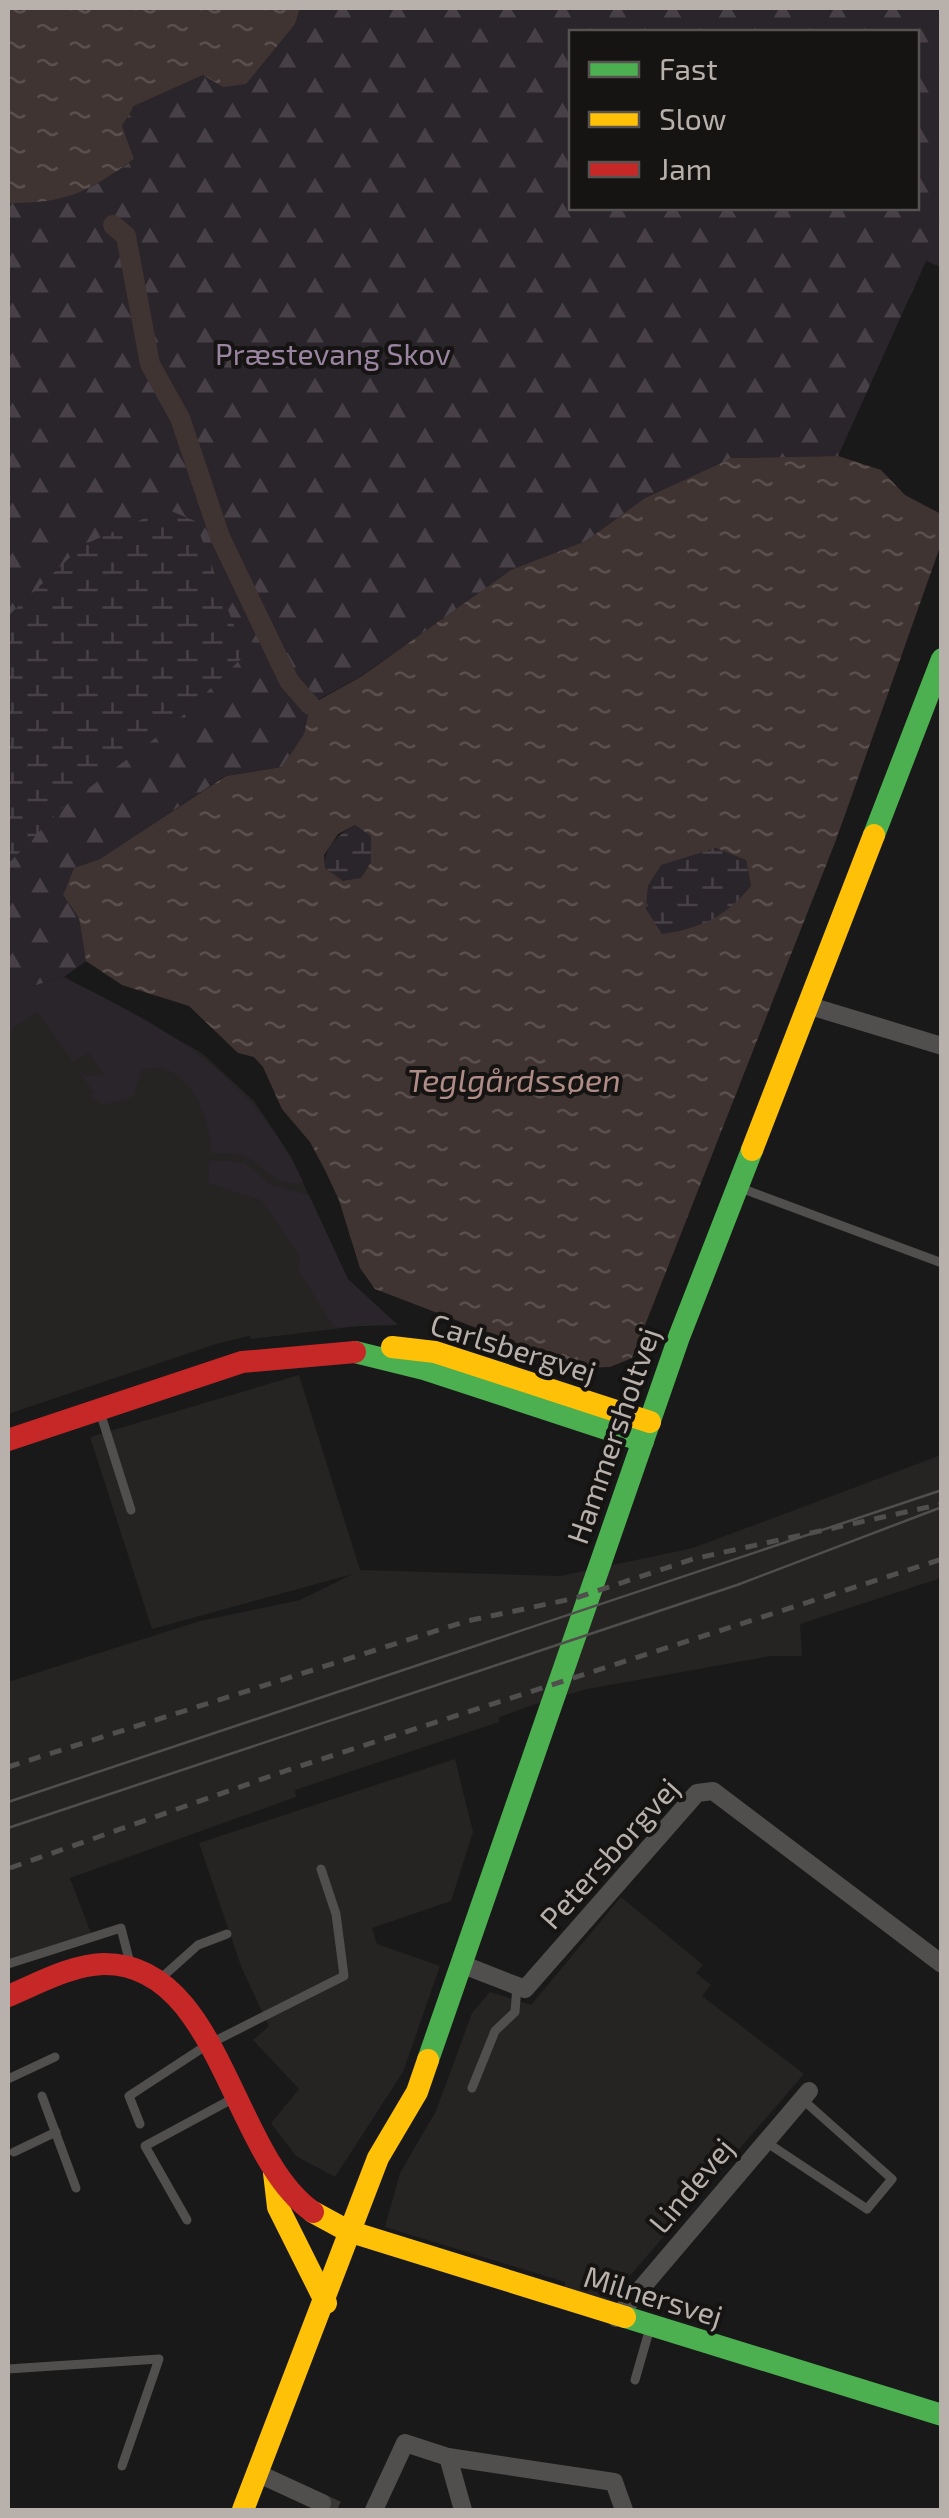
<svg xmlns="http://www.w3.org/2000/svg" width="949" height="2518" font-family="'Exo 2',sans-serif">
<defs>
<pattern id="forest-firs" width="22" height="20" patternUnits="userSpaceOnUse" patternTransform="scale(2.5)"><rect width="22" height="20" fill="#2a242b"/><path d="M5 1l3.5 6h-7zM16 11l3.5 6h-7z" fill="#474147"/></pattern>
<pattern id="wetland-marsh" width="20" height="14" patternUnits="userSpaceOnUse" patternTransform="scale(2.5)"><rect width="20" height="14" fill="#2a242b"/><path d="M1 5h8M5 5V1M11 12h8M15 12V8" fill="none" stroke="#474147"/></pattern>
<pattern id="water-ripples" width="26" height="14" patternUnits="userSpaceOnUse" patternTransform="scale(2.5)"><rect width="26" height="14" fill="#403432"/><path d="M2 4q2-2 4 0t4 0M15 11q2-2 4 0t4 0" fill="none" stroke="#5a4f4d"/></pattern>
</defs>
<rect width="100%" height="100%" fill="#191919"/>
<!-- built -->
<g fill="#252423">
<path d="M64,977L202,1053L254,1101L292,1158L367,1325L251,1339L249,1336L216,1344L8,1414V993Z"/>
<path d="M299,1375L360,1570L560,1576L693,1548L941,1455V1578L800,1624L802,1656H771L587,1689L536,1704L499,1717V1722L295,1790L296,1797L70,1878L92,1936L8,1969V1682L200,1621L300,1600L353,1574L152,1629L90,1437Z"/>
<path d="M455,1759L473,1832L451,1901L372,1928L377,1944L440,1966L403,2072L335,2177L296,2156L271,2123L299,2089L253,2040L269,2026L242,1969L199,1843Z"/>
<path d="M621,1897L703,1965L696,1973L711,1985L702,1996L804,2074L609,2300L565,2287V2282L385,2227L400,2173L436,2111L472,2013L490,1992L531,2005Z"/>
</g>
<!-- grass -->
<g fill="#2a242b">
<path d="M64,977C170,1031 250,1071 303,1182C276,1190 267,1166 244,1156C234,1152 221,1154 211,1153C212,1118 185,1055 142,1070L133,1097L103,1105L90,1096L94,1093L78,1070L86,1076L104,1075L88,1052L73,1062L38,1012L8,1031V993Z"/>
<path d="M210,1160L245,1163L271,1185L309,1195L348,1279L398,1325L334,1327L298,1270L300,1257L261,1200L208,1183Z"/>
</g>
<!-- forest -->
<path fill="url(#forest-firs)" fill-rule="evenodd" d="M300,8H941V267L926,261L838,456L732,458L645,498L586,541L511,571L361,676L310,704L304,734L282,767L225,776L100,859L74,868L63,895L79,918L86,961L64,977L8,993V203C67,200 86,195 134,159L122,126L134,106L203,75L223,87L295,24ZM572,32H916V208H572Z"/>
<!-- wetland -->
<g fill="url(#wetland-marsh)">
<path d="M166,509L195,521L245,655L174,724L61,809L8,864V616L83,545Z"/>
<path d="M355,825L371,836V862L361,878L343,882L325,868C323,847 338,835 355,825Z"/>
<path d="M716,848L746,860L751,886C723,920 705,927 662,934L646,910L648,886L661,864Z"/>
</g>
<!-- water -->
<g fill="url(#water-ripples)" fill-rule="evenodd">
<path d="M8,8H300L295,24L246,84L223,87L203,75L134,106L122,126L134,159C87,193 67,203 8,203Z"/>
<path d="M838,456L881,470L905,495L941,514V544L836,840L632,1358L610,1367L581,1368L375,1289L360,1268L339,1200L325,1170L310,1142L282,1109L263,1067L254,1057L238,1053L189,1006L122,985L86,961L79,918L63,895L74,868L100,859L226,776L282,767L304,734L310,705L362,676L511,570L586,541L645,498L732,458ZM355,825L371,836V862L361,878L343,881L325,868L324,855L338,834ZM716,848L746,860L751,886C725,917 702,928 662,934L646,909L648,886L661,865Z"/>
</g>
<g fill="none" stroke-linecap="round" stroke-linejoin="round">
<!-- canal -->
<path stroke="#403432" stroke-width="20" d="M113,225L126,236L150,364L180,418L220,537L289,681L310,705"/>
<!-- street-tunnel -->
<path stroke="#393736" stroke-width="18" stroke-dasharray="18 9" stroke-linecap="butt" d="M322,2503L337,2510"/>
<!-- lane -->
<g stroke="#514f4d" stroke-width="9">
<path d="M738,1187L942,1263"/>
<path d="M100,1412L131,1510"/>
<path d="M8,1964L121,1928L130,1963"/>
<path d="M160,1979L198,1945L227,1934"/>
<path d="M8,2079L55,2057"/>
<path d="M472,2088L495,2031L515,2012L517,1986"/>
<path d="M42,2096L76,2188"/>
<path d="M140,2124L129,2096L207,2045L344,1976L336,1914L321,1869"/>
<path d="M766,2142L867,2209L892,2179L802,2099"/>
<path d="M14,2152L56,2132"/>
<path d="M187,2220L145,2146L234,2098"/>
<path d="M8,2369L159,2359L122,2466"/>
<path d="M635,2380L650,2328"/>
</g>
<!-- street -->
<g stroke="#514f4d" stroke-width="18">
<path d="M807,1005L942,1046"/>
<path d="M461,1964L525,1989L697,1793L713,1791L942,1964"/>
<path d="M616,2318L809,2091"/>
<path d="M448,2457L463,2510"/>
<path d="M259,2474L322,2503"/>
<path d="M374,2510L405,2443L448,2457L614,2482L624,2510"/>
</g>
<!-- fast -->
<g stroke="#4caf50" stroke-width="22">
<path d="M874,835L942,659"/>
<path d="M355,1352L424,1369L643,1441"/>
<path d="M428,2060L679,1337L752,1150"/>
<path d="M625,2317L942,2415"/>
</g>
<!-- slow -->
<g stroke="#ffc107" stroke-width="22">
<path d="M752,1150L874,835"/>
<path d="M392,1347L435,1352L650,1422"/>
<path d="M274,2173L278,2207L326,2303"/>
<path d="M313,2212L348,2231L625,2317"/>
<path d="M243,2510L378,2158L417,2092L428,2060"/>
</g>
<!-- jam -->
<g stroke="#c62828" stroke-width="22">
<path d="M8,1440L242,1362L355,1352"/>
<path d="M8,1996C37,1984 71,1965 103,1964C220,1962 232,2157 313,2212"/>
</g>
<!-- tram -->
<g stroke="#504f4e" stroke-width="2.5">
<path d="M8,1802L942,1490"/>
<path d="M8,1828L737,1585L942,1507"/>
</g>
<!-- rail -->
<g stroke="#504f4e" stroke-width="5" stroke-dasharray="12 10" stroke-linecap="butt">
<path d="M8,1767L467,1621L576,1598L693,1559L942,1504"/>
<path d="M10,1868L288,1770L942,1559"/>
</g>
</g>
<g text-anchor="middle" stroke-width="8" stroke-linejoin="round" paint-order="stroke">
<!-- park labels -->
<g font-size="30" fill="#9a84a1" stroke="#151413">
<text x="333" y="365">Præstevang Skov</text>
</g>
<!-- street labels -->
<g font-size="30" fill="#b8b0ab" stroke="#151413">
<text transform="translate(513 1349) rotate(17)" y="10">Carlsbergvej</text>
<text transform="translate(614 1436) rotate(-71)" y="10">Hammersholtvej</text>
<text transform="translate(610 1854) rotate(-48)" y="10">Petersborgvej</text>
<text transform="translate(692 2186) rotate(-50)" y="10">Lindevej</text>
<text transform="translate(653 2297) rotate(17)" y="10">Milnersvej</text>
</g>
<!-- water labels -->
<g font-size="32" font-style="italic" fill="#b08c86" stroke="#151413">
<text x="514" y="1092">Teglgårdssøen</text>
</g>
</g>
<!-- border -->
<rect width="949" height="2518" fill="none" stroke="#b8b0ab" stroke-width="20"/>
<!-- legend -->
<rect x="569" y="30" width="350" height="180" fill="#151413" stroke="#565250" stroke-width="2.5"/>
<rect x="589" y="62" width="50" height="15" fill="#4caf50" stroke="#565250" stroke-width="2.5"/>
<text x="659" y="80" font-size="30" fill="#b8b0ab">Fast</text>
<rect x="589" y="112" width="50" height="15" fill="#ffc107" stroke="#565250" stroke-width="2.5"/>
<text x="659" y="130" font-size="30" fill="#b8b0ab">Slow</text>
<rect x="589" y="162" width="50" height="15" fill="#c62828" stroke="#565250" stroke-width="2.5"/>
<text x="659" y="180" font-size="30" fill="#b8b0ab">Jam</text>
</svg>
